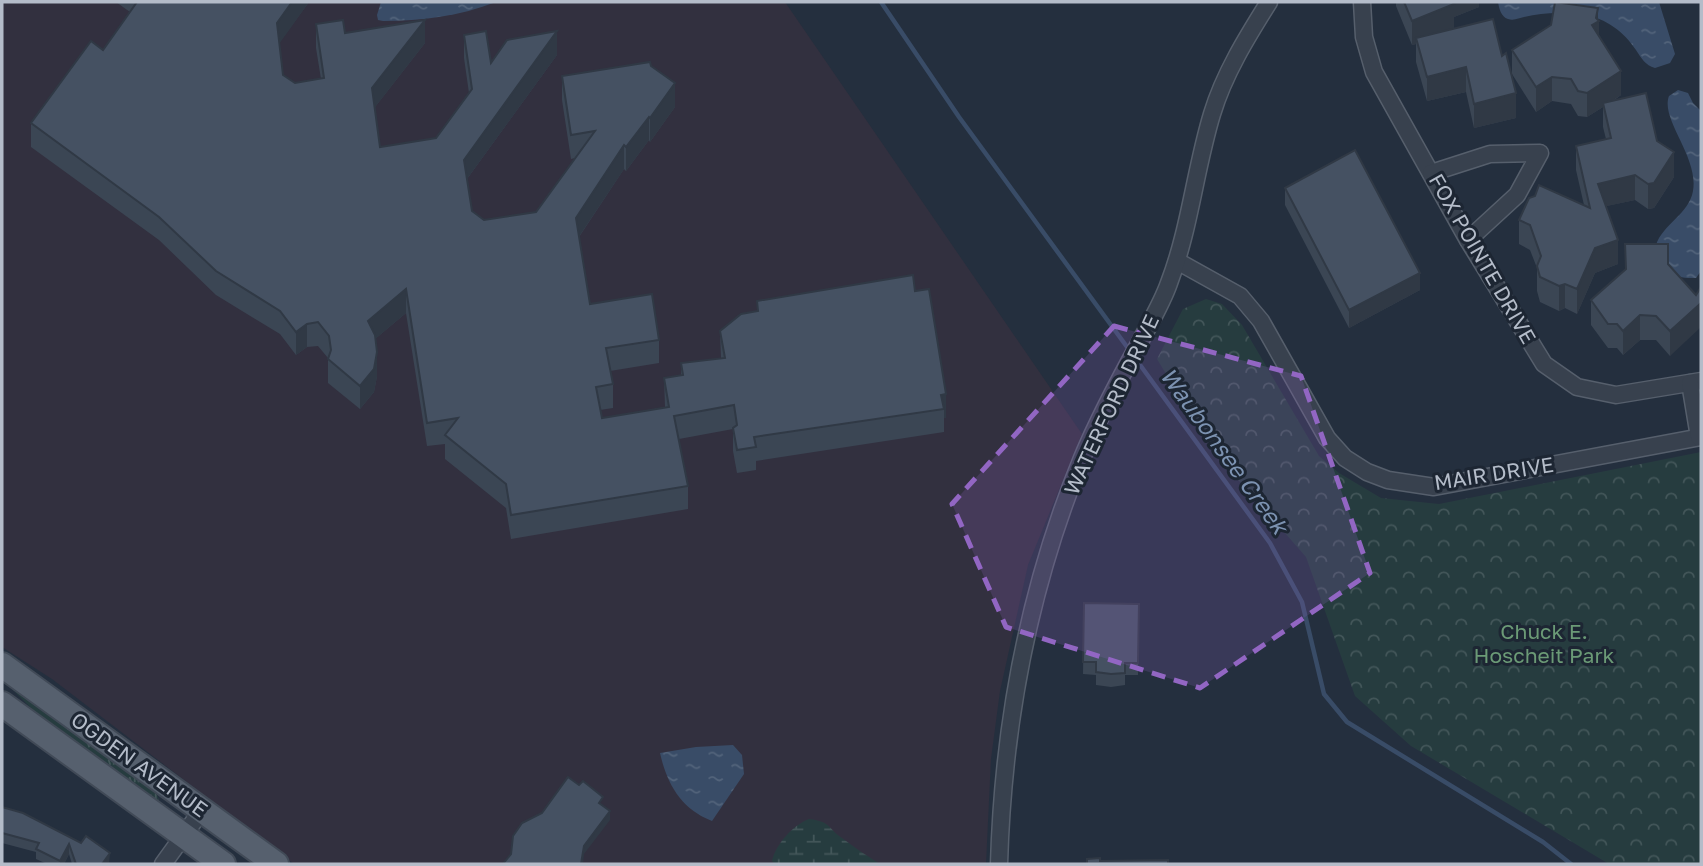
<svg xmlns="http://www.w3.org/2000/svg" width="1703" height="866" font-family="'Golos Text',sans-serif">
<defs>
<pattern id="grass-tufts" width="24" height="20" patternUnits="userSpaceOnUse" patternTransform="scale(1.75)"><rect width="24" height="20" fill="#263c3f"/><path d="M3 7l-1-3M5 7V3M7 7l1-3M15 17l-1-3M17 17v-4M19 17l1-3" fill="none" stroke="#435659"/></pattern>
<pattern id="wetland-marsh" width="20" height="14" patternUnits="userSpaceOnUse" patternTransform="scale(1.75)"><rect width="20" height="14" fill="#263c3f"/><path d="M1 5h8M5 5V1M11 12h8M15 12V8" fill="none" stroke="#435659"/></pattern>
<pattern id="park-crowns" width="20" height="18" patternUnits="userSpaceOnUse" patternTransform="scale(1.75)"><rect width="20" height="18" fill="#263c3f"/><path d="M2 6a3 3 0 1 1 6 0M12 15a3 3 0 1 1 6 0" fill="none" stroke="#435659"/></pattern>
<pattern id="water-ripples" width="26" height="14" patternUnits="userSpaceOnUse" patternTransform="scale(1.75)"><rect width="26" height="14" fill="#394c67"/><path d="M2 4q2-2 4 0t4 0M15 11q2-2 4 0t4 0" fill="none" stroke="#53647b"/></pattern>
</defs>
<rect width="100%" height="100%" fill="#242f3e"/>
<!-- medical -->
<path fill="#32303f" d="M2,2H785L1082,434L1028,565L1000,691L991,759L986,864H294L52,679L2,647Z"/>
<!-- grass -->
<path fill="url(#grass-tufts)" d="M12,685L139,779L157,795L160,803L38,715L10,687Z"/>
<!-- wetland -->
<path fill="url(#wetland-marsh)" d="M809,819C832,822 826,827 842,838C854,847 867,856 880,864H775L772,861C776,844 793,825 809,819Z"/>
<!-- park -->
<path fill="url(#park-crowns)" d="M1206,299L1222,304L1242,325L1319,456L1339,473L1381,498L1439,504L1701,452V864H1609L1411,746L1355,696L1306,557L1213,451L1157,359L1183,309Z"/>
<!-- water -->
<g fill="url(#water-ripples)">
<path d="M381,2H496C460,16 421,21 383,21L378,20L377,15Z"/>
<path d="M1498,2H1659L1675,54L1670,63L1655,68C1645,65 1642,59 1636,50C1624,32 1606,18 1584,15C1564,12 1544,12 1524,17C1519,18 1514,21 1508,19C1501,17 1499,8 1498,2Z"/>
<path d="M1678,90L1688,93L1693,103L1701,111V271L1696,278C1667,279 1667,268 1656,245C1663,224 1689,214 1693,191C1699,157 1660,119 1669,96Z"/>
<path d="M733,745L742,755L744,774L712,821C681,809 667,784 660,753L696,747Z"/>
</g>
<g fill="none" stroke-linecap="round" stroke-linejoin="round">
<!-- stream -->
<g stroke="#394c67" stroke-width="4.5">
<path d="M881,2L959,117L1130,351"/>
<path d="M1135,358L1270,543L1302,602L1324,694L1347,722L1543,842L1571,864"/>
</g>
<!-- minor casing -->
<g stroke="#565f6c" stroke-width="19">
<g id="minor">
<path d="M1362,2L1364,37L1374,72L1468,240L1544,364L1577,387L1616,395L1701,381"/>
<path d="M1431,173L1490,154L1540,153L1517,195L1468,240"/>
<path d="M1177,261L1240,296L1261,321L1327,438L1345,458L1367,472L1388,480L1434,487L1701,437"/>
<path d="M1690,383L1699,437"/>
<path d="M163,864L202,810"/>
<path d="M999,864C1003,725 1029,587 1082,458C1099,417 1120,378 1141,340C1151,321 1162,303 1169,283C1190,228 1195,170 1212,114C1224,74 1247,37 1269,2"/>
</g>
</g>
<!-- primary casing -->
<g stroke="#414a57" stroke-width="28">
<g id="primary">
<path d="M2,665L276,864"/>
<path d="M2,704L223,864"/>
</g>
</g>
<!-- minor -->
<use href="#minor" stroke="#38414e" stroke-width="16"/>
<!-- primary -->
<use href="#primary" stroke="#56606e" stroke-width="24"/>
</g>
<!-- wall -->
<g fill="#3b4654">
<path d="M116,2H309L279,43L283,75L295,83L321,79L316,48V24L345,33L425,43L375,107L380,147L436,138L469,93L464,58V35L491,63L557,55L467,179L472,211L484,220L536,212L575,158L571,159L562,100V76L651,66L675,107L650,142L649,140L626,171L624,169L579,237L590,304L659,340V363L610,371L613,384V408L600,410L602,418L665,407L664,378L681,375V363L721,358L720,331L757,311V301L915,291L946,418H944V432L756,461V470L737,473L733,451V429L679,439L688,486V509L511,539L506,508L445,459V444L427,446L406,313L375,339L377,376L374,392L360,409L328,383V358L318,346L307,347L296,355L280,334L216,295L159,240L31,147V123L103,50L130,12Z"/>
<path d="M1396,2H1479V7L1454,17V29L1516,118L1474,128L1466,92L1427,101L1416,62V44L1412,45L1396,6Z"/>
<path d="M1598,20L1599,35L1621,95L1613,101L1657,141L1674,177L1654,208L1648,209L1635,200L1606,206L1618,264L1595,273L1577,314L1565,308L1559,311L1540,302L1537,291V268L1530,250L1519,244V220L1584,205L1576,170V146L1606,139L1603,127V107L1587,117L1578,116L1571,104L1552,101L1536,112L1512,74V50Z"/>
<path d="M1285,188L1420,290L1349,328L1285,205Z"/>
<path d="M1668,264L1696,295L1670,356L1656,340H1640L1623,355L1617,348H1608L1591,325V300Z"/>
<path d="M1084,603L1139,604L1138,675H1125V685L1111,687L1096,685V675L1083,674Z"/>
<path d="M2,807L110,863L109,864H72L69,854L64,864H47L36,859V852L2,843Z"/>
</g>
<!-- shaded-wall -->
<g fill="#303945">
<path d="M292,2H309L277,47V23Z"/>
<path d="M1450,2H1479V7L1454,17V29L1416,38V44L1412,45V21Z"/>
<path d="M1598,8V22L1599,21V46L1592,25Z"/>
<path d="M425,20V43L372,111V88Z"/>
<path d="M557,31V55L464,183V160Z"/>
<path d="M1466,67V92L1427,101V77Z"/>
<path d="M1621,71V95L1604,106L1603,103V107L1587,117V93Z"/>
<path d="M1552,77V101L1536,112V87Z"/>
<path d="M675,83V107L650,142V118Z"/>
<path d="M1516,93V118L1474,128V104Z"/>
<path d="M649,117V140L626,171V147Z"/>
<path d="M624,145V169L576,241V218Z"/>
<path d="M1674,152V177L1654,208L1648,209V184Z"/>
<path d="M1635,175V200L1598,208V184Z"/>
<path d="M1618,240V264L1595,273L1577,314V289L1595,248Z"/>
<path d="M1420,273V290L1349,328V310Z"/>
<path d="M1565,284V308L1559,311V286Z"/>
<path d="M406,289V313L368,345V321Z"/>
<path d="M1701,303V327L1670,356V331Z"/>
<path d="M1640,315V340L1623,355V331Z"/>
<path d="M307,324V347L296,355V332Z"/>
<path d="M377,352V376L374,392L360,409V386Z"/>
<path d="M946,394V418H944V409L941,395Z"/>
<path d="M610,811V820L584,854L583,864H581L584,846Z"/>
<path d="M69,844V854L64,864H60V861Z"/>
<path d="M110,853L109,864H102Z"/>
</g>
<!-- building -->
<g fill="#455162" stroke="#303945" stroke-width="2">
<path d="M137,2H292L277,23L283,75L295,83L324,78L316,24L343,20L345,33L425,20L372,88L380,147L436,138L472,89L464,35L486,31L491,63L507,40L557,31L464,160L472,211L484,220L536,212L595,131L571,135L562,76L650,62L651,66L675,83L650,118L649,117L626,147L624,145L576,218L590,304L652,294L659,340L606,348L613,384L596,387L602,418L669,407L664,378L683,375L681,363L725,358L720,331L741,314L758,311L757,301L913,275L915,291L929,289L946,394L941,395L944,409L754,437L756,447L737,450L733,428L737,425L734,405L674,416L688,486L511,515L506,484L445,435L458,418L427,423L406,289L368,321L375,335L377,352L374,369L360,386L328,359L331,350L329,336L318,322L307,324L296,332L280,311L216,271L159,217L31,123L91,41L103,50Z"/>
<path d="M1404,2H1453L1454,4L1412,21Z"/>
<path d="M1555,2L1598,8L1596,18L1599,21L1592,25L1621,71L1587,93L1578,91L1571,79L1552,77L1536,87L1512,50L1551,25Z"/>
<path d="M1493,19L1502,56L1506,53L1516,93L1474,104L1466,67L1427,77L1416,38Z"/>
<path d="M1646,93L1657,141L1674,152L1654,183L1648,184L1635,175L1598,184L1618,240L1595,248L1577,289L1565,284L1559,286L1540,277L1537,266L1541,256L1530,225L1519,220L1529,198L1535,196L1539,185L1590,208L1576,146L1611,138L1603,103Z"/>
<path d="M1355,150L1420,273L1349,310L1285,188Z"/>
<path d="M1625,244H1668V264L1696,295L1701,287V303L1670,331L1656,316L1640,315L1623,331L1617,324H1608L1591,300L1626,269Z"/>
<path d="M1084,603L1139,604L1138,663H1125V673L1111,674L1096,672V662H1083Z"/>
<path d="M568,777L579,785L583,781L603,797L599,803L610,811L584,846L581,864H503L511,854L513,836L522,823L542,813Z"/>
<path d="M2,807L23,813L81,843L86,836L110,853L102,864H76L69,844L60,861L36,849L39,843L2,833Z"/>
<path d="M1100,858V861L1168,860V864H1087V859Z"/>
</g>
<!-- marked area -->
<path fill="#9266c3" fill-opacity="0.2" stroke="#9266c3" stroke-width="5" stroke-dasharray="14 9" stroke-linejoin="round" d="M1114,326L1301,376L1370,573L1200,688L1006,627L952,504Z"/>
<g text-anchor="middle" stroke-width="6" stroke-linejoin="round" paint-order="stroke">
<!-- street labels -->
<g font-size="21" fill="#b4bcc9" stroke="#1d2633">
<text transform="translate(1482 259) rotate(60)" y="7">FOX POINTE DRIVE</text>
<text transform="translate(1112 405) rotate(-65)" y="7">WATERFORD DRIVE</text>
<text transform="translate(1494 474) rotate(-9)" y="7">MAIR DRIVE</text>
<text transform="translate(139 765) rotate(36)" y="7">OGDEN AVENUE</text>
</g>
<!-- park labels -->
<g font-size="21" fill="#6b9a76" stroke="#1d2633">
<text x="1544" y="639">Chuck E.<tspan x="1544" dy="24">Hoscheit Park</tspan></text>
</g>
<!-- water labels -->
<g font-size="23" font-style="italic" fill="#7c92b1" stroke="#1d2633">
<text transform="translate(1224 451) rotate(54)" y="8">Waubonsee Creek</text>
</g>
</g>
<!-- border -->
<rect width="1703" height="866" fill="none" stroke="#b4bcc9" stroke-width="7"/>
</svg>
